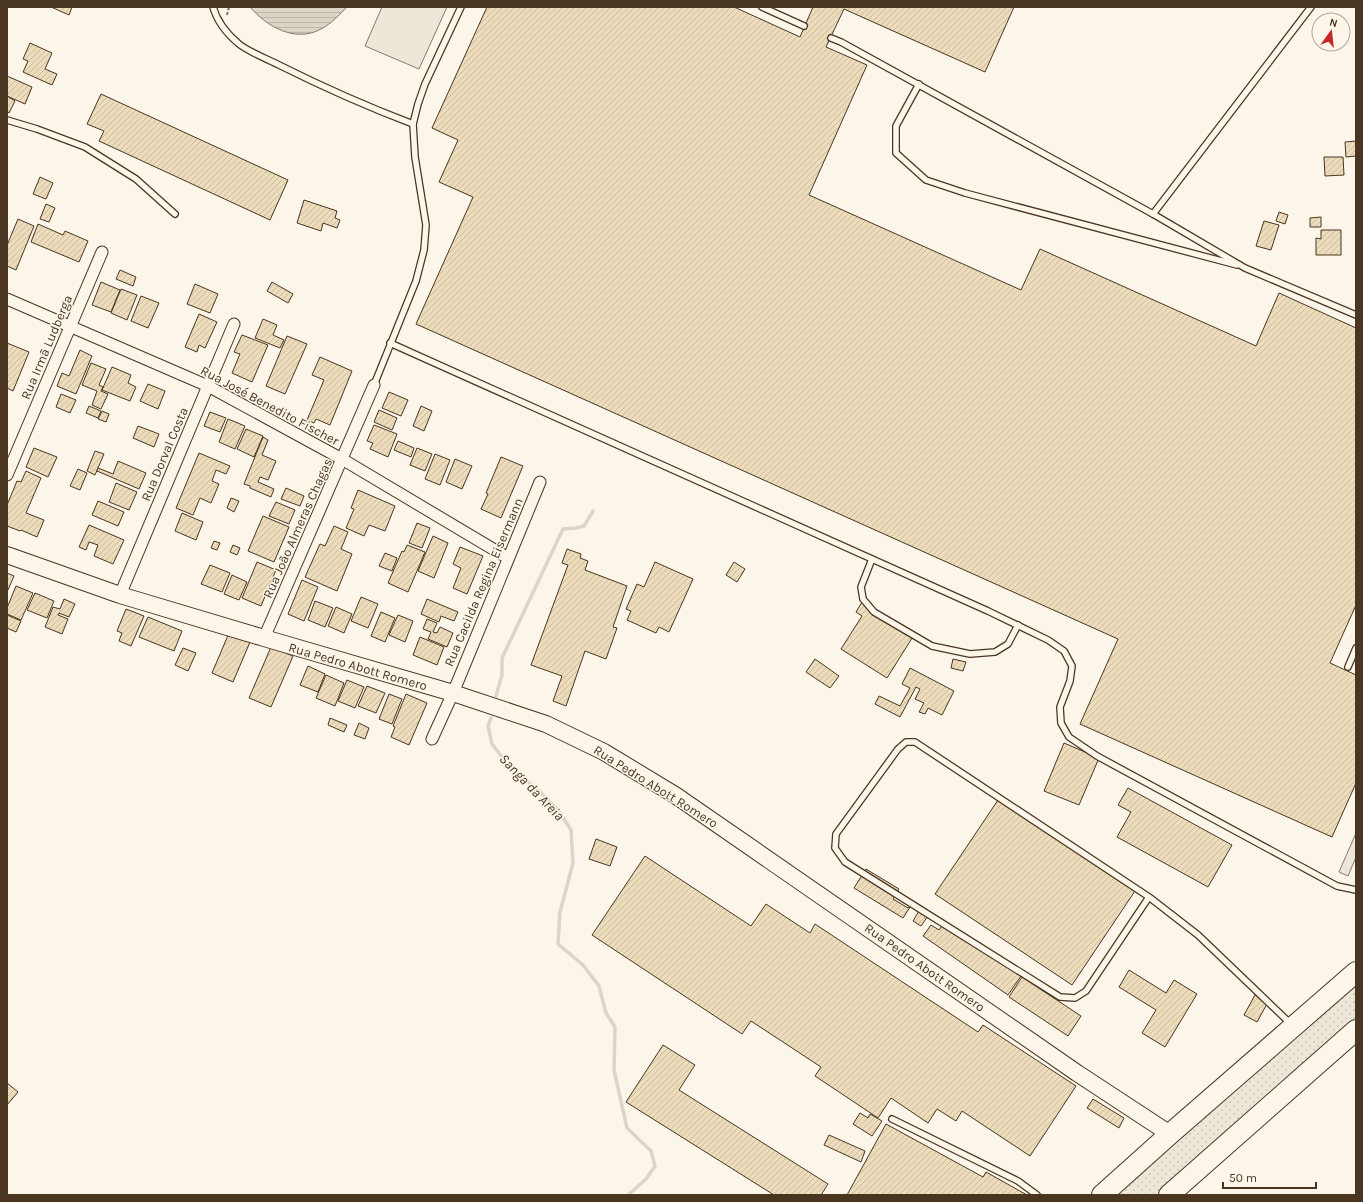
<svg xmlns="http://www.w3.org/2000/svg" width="1363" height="1202" font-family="Karla,sans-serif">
<defs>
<pattern id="grass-dots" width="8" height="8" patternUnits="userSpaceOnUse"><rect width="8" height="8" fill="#ede6d9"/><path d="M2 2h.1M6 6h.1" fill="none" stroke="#cdc6ba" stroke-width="1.8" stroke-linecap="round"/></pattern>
<pattern id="water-rules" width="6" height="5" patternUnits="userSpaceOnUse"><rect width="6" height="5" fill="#dcd4c6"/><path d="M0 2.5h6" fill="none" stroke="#beb7aa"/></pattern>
<pattern id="building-hatch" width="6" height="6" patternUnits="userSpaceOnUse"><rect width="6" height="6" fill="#ecdcbc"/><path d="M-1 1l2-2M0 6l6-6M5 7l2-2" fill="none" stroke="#ccbda1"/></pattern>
</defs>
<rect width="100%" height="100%" fill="#fbf6e9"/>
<!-- grass -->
<path fill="url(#grass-dots)" stroke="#887966" d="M1356,982V1021L1158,1195H1113Z"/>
<!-- pitch -->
<path fill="#ede6d9" stroke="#887966" d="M382,7H447L419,69L365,46Z"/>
<!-- parking -->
<path fill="#ede7d9" stroke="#887966" d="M1356,833V857L1348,876L1339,872Z"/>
<!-- water -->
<path fill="url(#water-rules)" stroke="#887966" d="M250,7H347C339,15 331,24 321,29C296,43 267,27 250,7Z"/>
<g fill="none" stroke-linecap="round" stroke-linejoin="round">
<!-- stream -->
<g stroke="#dcd4c6" stroke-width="3.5">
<path d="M496,696L502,675V658L563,529L576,528L584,526L593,511"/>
<path d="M491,718L488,726L492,744L509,766L539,791L558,810L571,830L573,863L560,912L558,944L583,965L599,986L606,1013L615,1027L614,1070L627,1128L651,1151L655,1166L646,1179L628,1195"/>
</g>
</g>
<!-- building -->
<g fill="url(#building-hatch)" stroke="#4a3520">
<path d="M51,7H72L69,15Z"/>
<path d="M487,7H734L800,37L813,7H1014L985,72L844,9L826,47L867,65L809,195L1021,290L1040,249L1256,346L1279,293L1356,328V605L1330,663L1356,675V783L1332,837L1080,724L1118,639L416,324L473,197L439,182L458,140L432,128Z"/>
<path d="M30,43L52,53L45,69L57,74L52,85L23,72L28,61L23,59Z"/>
<path d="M7,76L32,87L25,104L7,96Z"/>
<path d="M101,94L288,180L270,220L99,141L104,131L87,124Z"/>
<path d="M7,96L15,101L9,113L7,111Z"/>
<path d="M1356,141V156L1346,157L1345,142Z"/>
<path d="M1324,157H1343L1344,175L1325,176Z"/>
<path d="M40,177L53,183L46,199L33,194Z"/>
<path d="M304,200L337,211L335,218L340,220L337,228L323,223L321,231L297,223Z"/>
<path d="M46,204L55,208L49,222L40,219Z"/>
<path d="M1279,212L1288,215L1285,224L1276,221Z"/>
<path d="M1321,217V227H1310V218Z"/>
<path d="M18,219L34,226L16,270L7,266V245Z"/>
<path d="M1264,221L1279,225L1271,250L1256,246Z"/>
<path d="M38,224L63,235L65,231L88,241L79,262L31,242Z"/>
<path d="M1321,230H1341V255H1316V238L1321,239Z"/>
<path d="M120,270L136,277L133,286L116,279Z"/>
<path d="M101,282L120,290L111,312L92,305Z"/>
<path d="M272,282L293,294L288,303L267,291Z"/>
<path d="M195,284L218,294L210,313L187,304Z"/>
<path d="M121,289L137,295L127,320L111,313Z"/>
<path d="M141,296L159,303L148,328L131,321Z"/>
<path d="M199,314L217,322L205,348L199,345L197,352L185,347Z"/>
<path d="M263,319L277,325L273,335L284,340L280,348L255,338Z"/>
<path d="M242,335L268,345L252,382L232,373L240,354L234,352Z"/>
<path d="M287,336L307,344L285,394L266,386Z"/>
<path d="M7,343L29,352L13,391L7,388Z"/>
<path d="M80,350L92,356L76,394L57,386L62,373L69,376Z"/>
<path d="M320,357L352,371L330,425L316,419L314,423L307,420L324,380L312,375Z"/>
<path d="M91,363L106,369L99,385L103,387L101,391L108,394L101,409L92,405L97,391L82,385Z"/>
<path d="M112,367L131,375L128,383L136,387L130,401L102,390Z"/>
<path d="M148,384L165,391L158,409L140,401Z"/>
<path d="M389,392L408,400L401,416L382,408Z"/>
<path d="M61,394L76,400L70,413L56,407Z"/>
<path d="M89,406L101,411L98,418L86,413Z"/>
<path d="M421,406L432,411L424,431L413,426Z"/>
<path d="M379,410L397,418L392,430L374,422Z"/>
<path d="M102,411L109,414L106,422L98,419Z"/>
<path d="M210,412L226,418L220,432L204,426Z"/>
<path d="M228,419L245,426L235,449L219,442Z"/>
<path d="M374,425L397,434L388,457L370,449L373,443L367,441Z"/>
<path d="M138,426L159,434L154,447L133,438Z"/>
<path d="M246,429L263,436L254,457L237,449Z"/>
<path d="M263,437L268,440L262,455L276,461L268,480L260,477L258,482L274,489L271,497L250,488V486L244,484Z"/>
<path d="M398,441L414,448L411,457L394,450Z"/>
<path d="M34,448L57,457L48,477L26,467Z"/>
<path d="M417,448L432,454L425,471L410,465Z"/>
<path d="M95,451L104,454L95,475L87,471Z"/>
<path d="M199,453L230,466L226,474L216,470L212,481L219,484L211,503L200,498L193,515L176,508Z"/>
<path d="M435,454L450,460L440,485L425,479Z"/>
<path d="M501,457L523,466L501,518L481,509L488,494L486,493Z"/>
<path d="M455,459L472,466L462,489L446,482Z"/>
<path d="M118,461L146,473L139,489L97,471L98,468L113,474Z"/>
<path d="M78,469L87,473L80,490L70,486Z"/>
<path d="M26,471L41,478L26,513L44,520L37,537L21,530L20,531L7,526V505L17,481L21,482Z"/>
<path d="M116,483L137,492L129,510L109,502Z"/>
<path d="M286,488L304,496L300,506L281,499Z"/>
<path d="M358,490L395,506L385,531L369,525L364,536L346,528L354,509L351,508Z"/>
<path d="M231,498L239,501L234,512L227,508Z"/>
<path d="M98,501L124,512L118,526L92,515Z"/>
<path d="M276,502L295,510L289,524L269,516Z"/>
<path d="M182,513L203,522L196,540L175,531Z"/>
<path d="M263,516L289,527L274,562L248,551Z"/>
<path d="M417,523L430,528L422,548L409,543Z"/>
<path d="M89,525L124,540L113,564L94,556L98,545L89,542L86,550L79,547Z"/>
<path d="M334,526L348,532L341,549L352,554L337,591L305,577L320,544L325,546Z"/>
<path d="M433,536L448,543L434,578L418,571Z"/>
<path d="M214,541L220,543L217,550L211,548Z"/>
<path d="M233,545L240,548L237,555L230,552Z"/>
<path d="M407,545L425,552L408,592L388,583L402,551L404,552Z"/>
<path d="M460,547L483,556L467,594L453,588L461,568L453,564Z"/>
<path d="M567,549L581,554L580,558L588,561L585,570L627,586L613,627L617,628L606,659L585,651L566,706L553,701L562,676L531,665L568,565L562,563Z"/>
<path d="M385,553L397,558L392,571L379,566Z"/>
<path d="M257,562L276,570L261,606L242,598Z"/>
<path d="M655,562L693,579L669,632L659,627L656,633L627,620L631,611L626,609L637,584L644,587Z"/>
<path d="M734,562L745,569L737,582L726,575Z"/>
<path d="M210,565L230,573L222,592L201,584Z"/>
<path d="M7,573L14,576L7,592Z"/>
<path d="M232,575L247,582L239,600L224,594Z"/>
<path d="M302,580L318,587L304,621L288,614Z"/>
<path d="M16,586L33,593L21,620L7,614V608Z"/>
<path d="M35,593L54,601L47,618L27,610Z"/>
<path d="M361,597L378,604L368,628L351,621Z"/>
<path d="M64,599L75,604L69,617L59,613L58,615L68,619L62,634L45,627L53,607L60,609Z"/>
<path d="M427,599L458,612L454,621L441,616L439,622L421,614Z"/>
<path d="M315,601L333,608L325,627L308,620Z"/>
<path d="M862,602L914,635L887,678L841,649L862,616L856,612Z"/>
<path d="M336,607L352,614L344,633L328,626Z"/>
<path d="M126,609L144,616L131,646L119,641L122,633L117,631Z"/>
<path d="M381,612L395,618L385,642L371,636Z"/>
<path d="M7,615L21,621L16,632L7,628Z"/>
<path d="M398,615L413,621L405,642L389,635Z"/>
<path d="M148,617L182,631L174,651L139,637Z"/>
<path d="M427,619L437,623L433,632L437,633L440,627L453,633L447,647L428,639L431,632L423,629Z"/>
<path d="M229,633L250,642L233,682L212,673Z"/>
<path d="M420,637L444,647L437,665L413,655Z"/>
<path d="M271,647L293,656L271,707L249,698Z"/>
<path d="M183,648L196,653L188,671L175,665Z"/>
<path d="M815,659L839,676L830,688L806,672Z"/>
<path d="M953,659L966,662L963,671L951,668Z"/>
<path d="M308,666L325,674L318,692L300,685Z"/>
<path d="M910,668L954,691L942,715L928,708L925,714L919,712L924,703L915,699L920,689L916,687L900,717L875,704L879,696L900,706L910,688L902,684Z"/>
<path d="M326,675L344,683L335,706L316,698Z"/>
<path d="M347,680L364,687L355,708L338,701Z"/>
<path d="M367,686L385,693L376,713L358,706Z"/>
<path d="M389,694L402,699L392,724L379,719Z"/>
<path d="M406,694L427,703L409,745L391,737L395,727L393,726Z"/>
<path d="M330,718L347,725L344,732L328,725Z"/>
<path d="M359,723L369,728L365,739L354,735Z"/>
<path d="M1064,743L1099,758L1079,805L1044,791Z"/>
<path d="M1128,788L1232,845L1208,887L1117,837L1131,812L1118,805Z"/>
<path d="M998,800L1135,891L1072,985L935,894Z"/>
<path d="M596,839L617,847L610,866L589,859Z"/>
<path d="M645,856L751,926L766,904L810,933L815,924L978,1032L983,1025L1076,1086L1030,1156L962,1111L956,1121L937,1109L928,1123L891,1098L878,1118L815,1076L821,1067L751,1021L742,1034L592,935Z"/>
<path d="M866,869L899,889L893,899L908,908L912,902L930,913L921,926L913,921L920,909L912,904L903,918L854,888Z"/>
<path d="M944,923L1021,976L1008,995L923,936L931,925L939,930Z"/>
<path d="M1129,970L1166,993L1174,980L1197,994L1165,1047L1142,1033L1156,1010L1119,987Z"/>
<path d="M1022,977L1081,1016L1068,1036L1009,997Z"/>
<path d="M1255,995L1268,1002L1257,1022L1244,1015Z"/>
<path d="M663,1045L695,1065L679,1090L828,1184L821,1195H774L626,1102Z"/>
<path d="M7,1083L18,1092L7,1105Z"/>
<path d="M1093,1099L1124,1118L1119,1128L1087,1108Z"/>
<path d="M860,1113L868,1118L870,1114L882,1121L872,1136L853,1124Z"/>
<path d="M886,1124L983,1177L986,1172L1027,1195H847Z"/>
<path d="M829,1135L865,1151L861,1162L824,1145Z"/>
</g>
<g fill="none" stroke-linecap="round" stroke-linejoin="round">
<!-- lane casing -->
<g stroke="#4a3520" stroke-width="8">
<g id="lane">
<path d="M213,7C217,21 227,34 239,44C249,52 267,59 279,65C321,86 368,107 413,124"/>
<path d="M762,7L804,26"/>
<path d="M831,38L841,42L1153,214L1245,268L1356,315"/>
<path d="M919,84L896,126V153L926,180L965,193L1237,265"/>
<path d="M7,120L37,129L85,147L136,179L175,214"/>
<path d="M1153,214L1311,7"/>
<path d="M390,343L988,611L1048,640L1064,651L1072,666L1070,681L1060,707L1061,723L1069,737L1097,756L1337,886L1356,890"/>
<path d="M374,385L416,281L424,250L426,225L415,157L413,124L418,104L425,84L461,7"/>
<path d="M872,559L861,587L863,599L874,612L932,646L970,654L995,652L1008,644L1018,625"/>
<path d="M1348,667L1356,648"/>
<path d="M1149,897L1086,991L1075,998L1060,997L845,862L835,848L836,834L898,749L906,742H915L1149,897L1198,935L1292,1025"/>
<path d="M892,1119L1018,1181L1037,1195"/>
</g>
</g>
<!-- street casing -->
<g stroke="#4a3520" stroke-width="13">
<g id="street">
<path d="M7,299L208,386L342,459L508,558"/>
<path d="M7,475L102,252"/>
<path d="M120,595L234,324"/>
<path d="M264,638L374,385"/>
<path d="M432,739L453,693L540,482"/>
</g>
</g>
<!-- secondary casing -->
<g stroke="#4a3520" stroke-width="18">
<path id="secondary" d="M7,555L120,595L264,638L453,693L546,724L604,752L675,795L1077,1073L1170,1134"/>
</g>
<!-- highway casing -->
<g stroke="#4a3520" stroke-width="22">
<g id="highway">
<path d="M1102,1195L1170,1134L1356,972"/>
<path d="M1169,1195L1356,1030"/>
</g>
</g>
<!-- path -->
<path stroke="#7f6f5c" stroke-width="2" stroke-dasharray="3 2" stroke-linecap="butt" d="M227,15L229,7"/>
<!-- lane -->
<use href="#lane" stroke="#fbf6e9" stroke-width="5.5"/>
<!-- street -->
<use href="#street" stroke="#fbf6e9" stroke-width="11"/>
<!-- secondary -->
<use href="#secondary" stroke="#fbf6e9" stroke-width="16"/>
<!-- highway -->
<use href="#highway" stroke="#fbf6e9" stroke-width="20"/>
</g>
<g text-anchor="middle" stroke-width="3" stroke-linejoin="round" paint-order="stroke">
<!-- street labels -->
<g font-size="13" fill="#4a3520" stroke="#fbf6e9">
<text transform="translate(46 347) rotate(-67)" y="5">Rua Irmã Ludberga</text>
<text transform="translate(270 405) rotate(28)" y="5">Rua José Benedito Fischer</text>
<text transform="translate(164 454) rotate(-67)" y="5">Rua Dorval Costa</text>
<text transform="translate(297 528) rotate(-66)" y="5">Rua João Almeras Chagas</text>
<text transform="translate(483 582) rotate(-67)" y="5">Rua Cacilda Regina Eisermann</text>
<text transform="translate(358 666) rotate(16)" y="5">Rua Pedro Abott Romero</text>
<text transform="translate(656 786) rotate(32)" y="5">Rua Pedro Abott Romero</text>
<text transform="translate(925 967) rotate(35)" y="5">Rua Pedro Abott Romero</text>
</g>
<!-- water labels -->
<g font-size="14" font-style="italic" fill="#4a3520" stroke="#fbf6e9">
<text transform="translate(532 787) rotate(46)" y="5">Sanga da Areia</text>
</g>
</g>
<!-- border -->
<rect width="1363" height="1202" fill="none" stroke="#4a3520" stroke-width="16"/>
<!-- north arrow -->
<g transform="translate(1331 32) rotate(15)"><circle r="19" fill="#fbf6e9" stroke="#b4a999"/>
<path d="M0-3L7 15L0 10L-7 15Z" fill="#c62828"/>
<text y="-6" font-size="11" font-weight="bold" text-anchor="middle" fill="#4a3520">N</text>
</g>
<!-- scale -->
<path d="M1223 1182v6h93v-6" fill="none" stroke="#4a3520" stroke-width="2"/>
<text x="1229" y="1182" font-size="12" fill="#4a3520" stroke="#fbf6e9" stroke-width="3" paint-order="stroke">50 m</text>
</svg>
